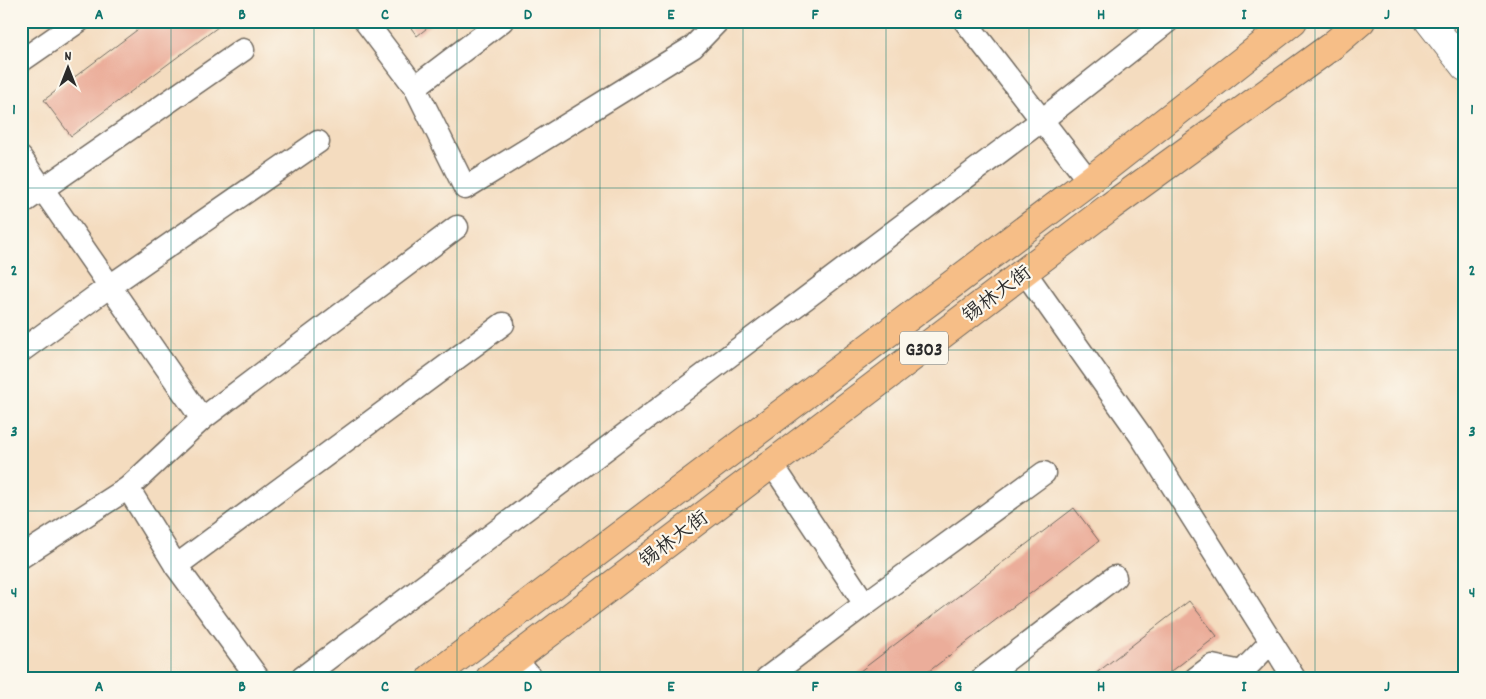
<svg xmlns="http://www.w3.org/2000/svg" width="1486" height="699" font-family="Dekko,'LXGW WenKai TC',sans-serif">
<rect width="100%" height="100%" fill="#fbf7ec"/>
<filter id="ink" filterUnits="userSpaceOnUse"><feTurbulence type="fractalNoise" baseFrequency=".02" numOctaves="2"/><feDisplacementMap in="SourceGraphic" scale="10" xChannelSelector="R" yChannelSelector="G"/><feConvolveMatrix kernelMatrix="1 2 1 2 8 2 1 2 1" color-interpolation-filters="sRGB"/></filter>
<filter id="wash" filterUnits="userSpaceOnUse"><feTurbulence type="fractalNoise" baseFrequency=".0096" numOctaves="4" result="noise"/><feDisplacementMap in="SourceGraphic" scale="20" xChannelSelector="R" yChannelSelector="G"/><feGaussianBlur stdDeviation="1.12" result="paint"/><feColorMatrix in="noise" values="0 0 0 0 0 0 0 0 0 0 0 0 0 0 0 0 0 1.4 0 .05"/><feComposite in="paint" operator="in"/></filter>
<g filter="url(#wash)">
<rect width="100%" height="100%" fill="#f4dcbf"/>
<g id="blocks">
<!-- building -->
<g fill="#ebad9a">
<path d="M149,21H226L71,136L44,100Z"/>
<path d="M406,21H436L417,36Z"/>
<path d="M1074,508L1099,541L920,678H851Z"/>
<path d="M1189,601L1217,636L1163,678H1090Z"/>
</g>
</g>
</g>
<g filter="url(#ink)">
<use href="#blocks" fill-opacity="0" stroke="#71695f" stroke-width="1"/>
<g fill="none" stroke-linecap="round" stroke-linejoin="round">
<!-- minor casing -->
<g stroke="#71695f" stroke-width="25">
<g id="minor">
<path d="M365,21L415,87L465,188L693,47L718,21"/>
<path d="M965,21L1089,181"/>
<path d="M21,61L79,21"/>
<path d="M415,87L502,21"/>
<path d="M21,158L202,419L128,488L176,566"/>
<path d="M21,204L243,50"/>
<path d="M1024,271L1141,436L1294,678"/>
<path d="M21,351L110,286L318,142"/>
<path d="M202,419L457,227"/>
<path d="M772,464L865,604L1044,473"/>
<path d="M21,557L128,488"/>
<path d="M515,658L531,678"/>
<path d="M258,678L176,566L503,324"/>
<path d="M302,678L1042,120L1168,21"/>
<path d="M767,678L865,604"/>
<path d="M983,678L1115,577"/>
<path d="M1196,678L1212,666L1242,672"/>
<path d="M1236,678L1271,642"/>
</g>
</g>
<!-- tertiary casing -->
<g stroke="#71695f" stroke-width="30">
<path id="tertiary" d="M1429,21L1465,67"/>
</g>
<!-- trunk casing -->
<g stroke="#71695f" stroke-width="30">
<g id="trunk">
<path d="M431,678L1089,181L1293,21"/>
<path d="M490,678L1111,206L1333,45L1361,21"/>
</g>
</g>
<!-- minor -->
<use href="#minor" stroke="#fff" stroke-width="22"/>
<!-- tertiary -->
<use href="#tertiary" stroke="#fff" stroke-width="28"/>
<!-- trunk -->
<use href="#trunk" stroke="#f6be87" stroke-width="28"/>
</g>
</g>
<!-- grid -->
<path fill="none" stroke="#0f766e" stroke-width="1" stroke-opacity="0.55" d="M171,21V678M314,21V678M457,21V678M600,21V678M743,21V678M886,21V678M1029,21V678M1172,21V678M1315,21V678M21,188H1465M21,350H1465M21,511H1465"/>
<g text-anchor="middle" stroke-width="4.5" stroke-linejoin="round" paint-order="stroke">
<!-- shield labels -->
<rect fill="#fbf7ec" stroke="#696865" stroke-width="1" x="900" y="331.5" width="48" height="33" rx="4"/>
<g font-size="19" font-weight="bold" fill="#2b2b2b">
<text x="924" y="355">G303</text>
</g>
<!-- street labels -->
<g font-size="20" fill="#2b2b2b" stroke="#fbf7ec">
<text transform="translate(996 293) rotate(-37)" y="7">锡林大街</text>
<text transform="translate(673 538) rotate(-37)" y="7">锡林大街</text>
</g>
</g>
<!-- margin -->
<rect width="1486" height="699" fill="none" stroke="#fbf7ec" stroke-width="55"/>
<!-- north arrow -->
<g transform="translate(68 68)" stroke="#fbf7ec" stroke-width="4" paint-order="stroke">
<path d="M0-4L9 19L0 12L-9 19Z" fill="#2b2b2b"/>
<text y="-8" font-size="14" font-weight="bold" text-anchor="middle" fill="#2b2b2b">N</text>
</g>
<rect x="28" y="28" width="1430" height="644" fill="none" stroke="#0f766e" stroke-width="2"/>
<g font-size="16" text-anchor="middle" font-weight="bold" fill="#0f766e">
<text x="99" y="19">A</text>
<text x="242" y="19">B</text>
<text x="385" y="19">C</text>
<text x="528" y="19">D</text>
<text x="671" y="19">E</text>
<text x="815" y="19">F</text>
<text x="958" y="19">G</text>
<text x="1101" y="19">H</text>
<text x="1244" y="19">I</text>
<text x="1387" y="19">J</text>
<text x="14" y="114">1</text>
<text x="1472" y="114">1</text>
<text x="14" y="275">2</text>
<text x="1472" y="275">2</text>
<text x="14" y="436">3</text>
<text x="1472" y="436">3</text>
<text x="14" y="597">4</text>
<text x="1472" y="597">4</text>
<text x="99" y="691">A</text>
<text x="242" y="691">B</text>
<text x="385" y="691">C</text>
<text x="528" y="691">D</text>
<text x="671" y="691">E</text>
<text x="815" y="691">F</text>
<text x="958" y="691">G</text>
<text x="1101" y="691">H</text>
<text x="1244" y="691">I</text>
<text x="1387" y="691">J</text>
</g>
</svg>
